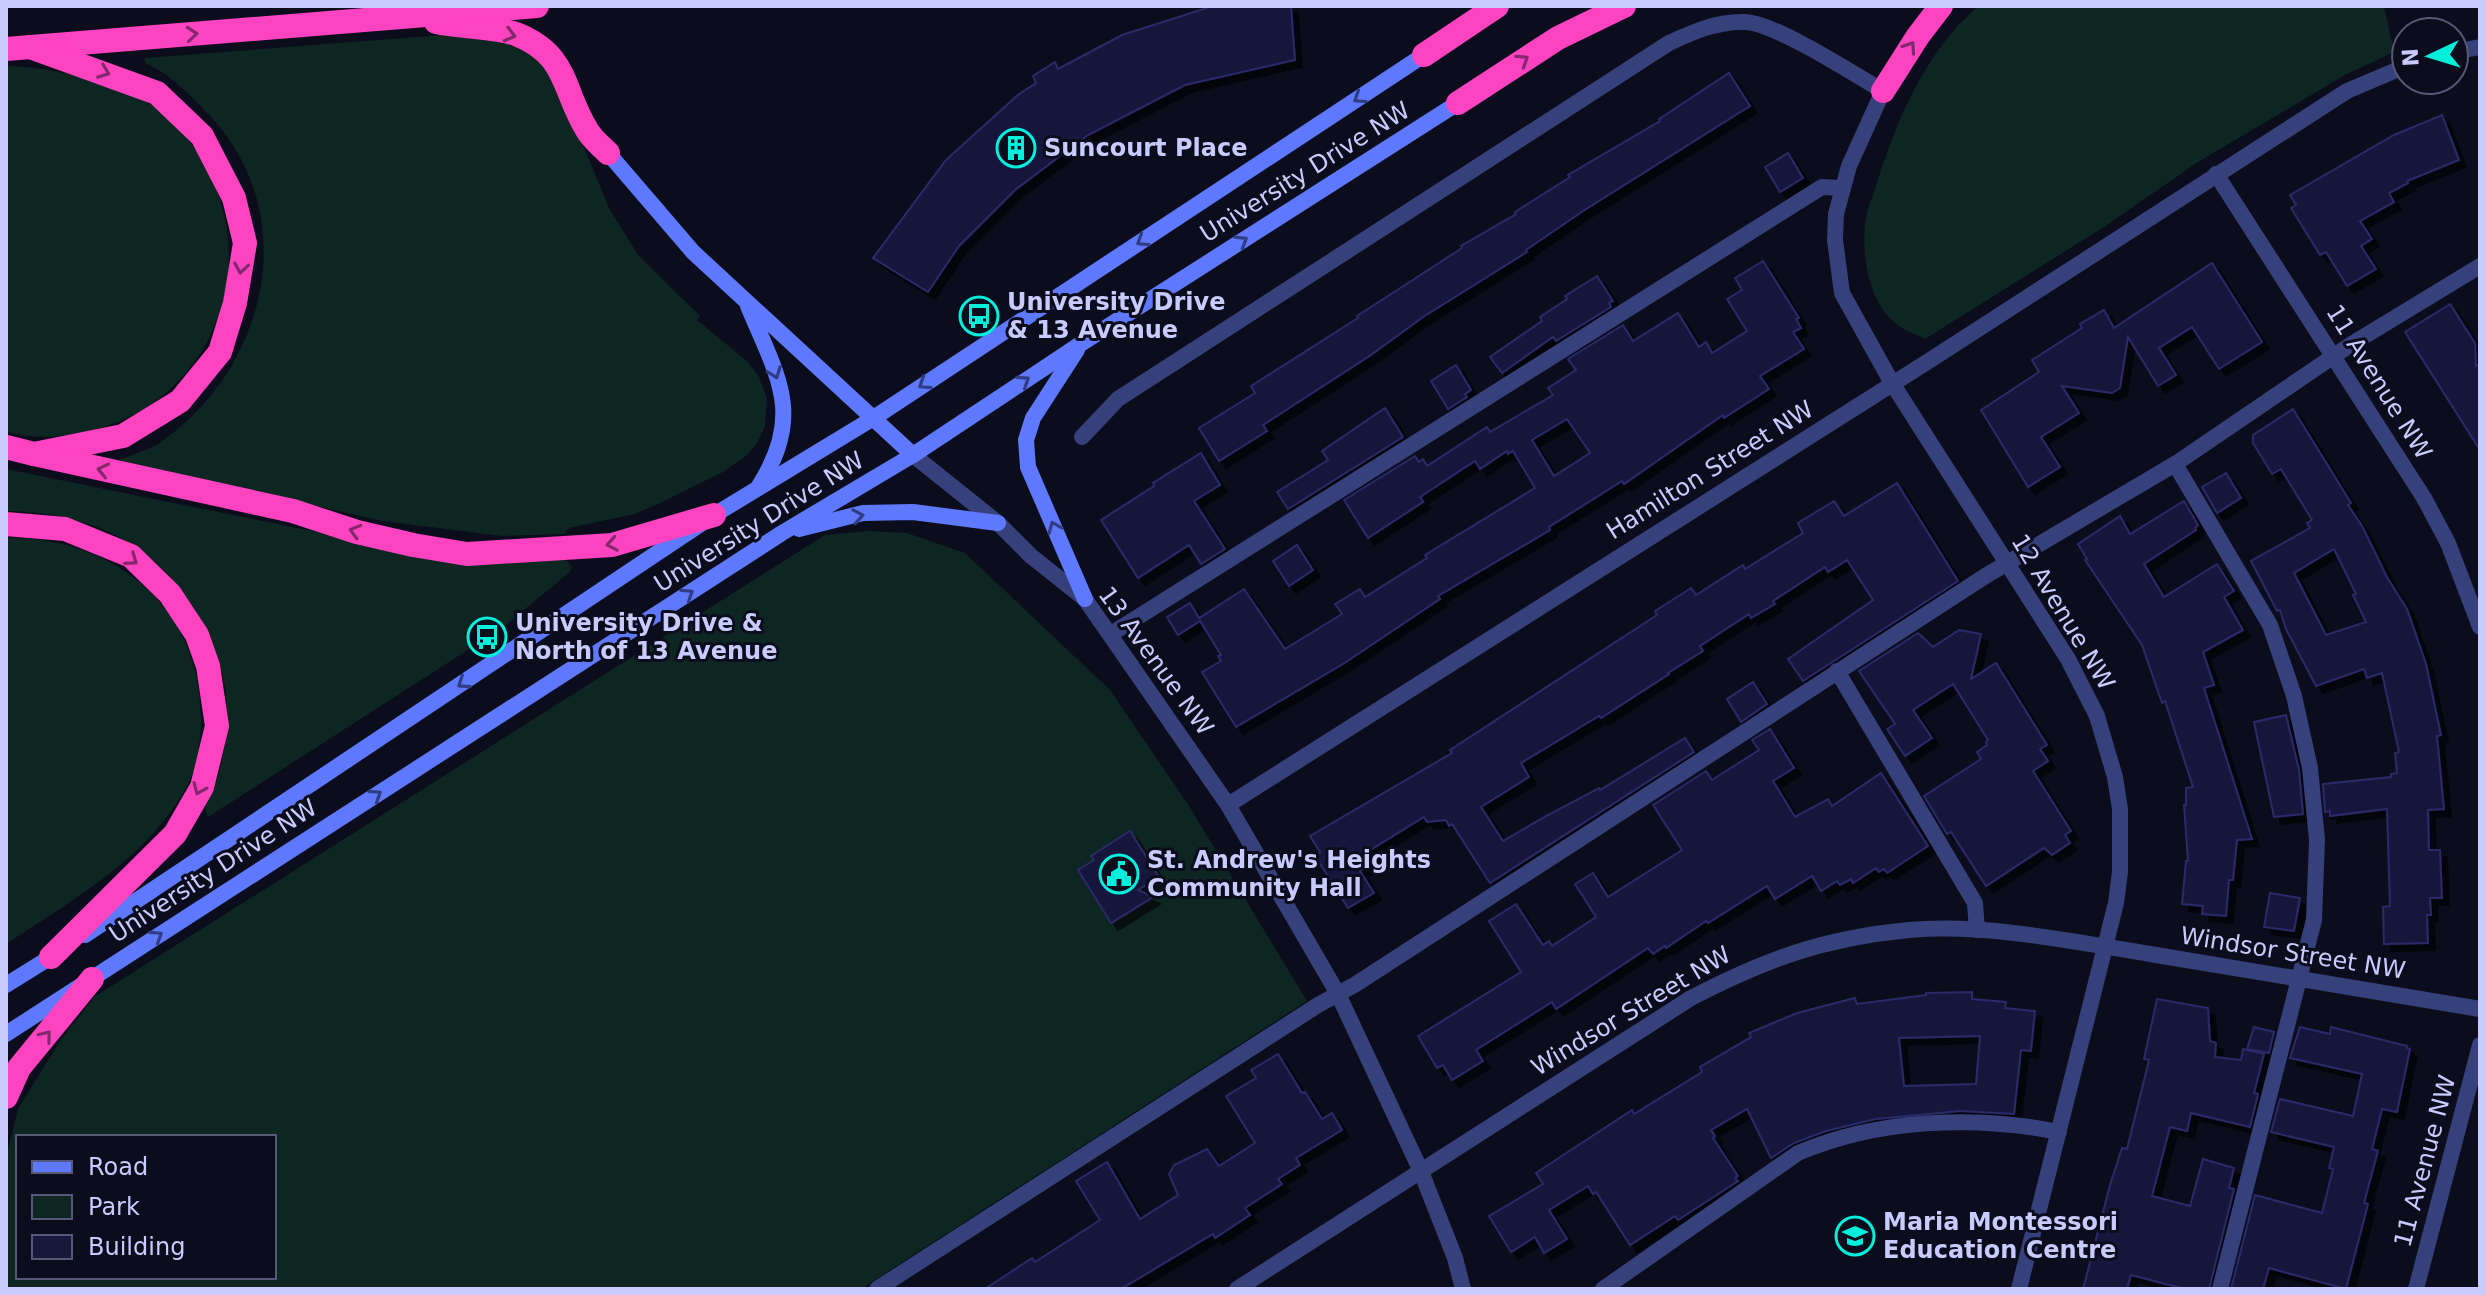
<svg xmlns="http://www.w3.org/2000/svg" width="2486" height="1295" font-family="'DejaVu Sans',sans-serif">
<defs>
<filter id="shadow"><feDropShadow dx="7" dy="7" stdDeviation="0" flood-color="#0009"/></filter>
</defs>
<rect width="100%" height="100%" fill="#0b0c1c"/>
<!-- green -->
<g fill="#0e2621" fill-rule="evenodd">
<path d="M1979,6H2384L2394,52L2345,75L2198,162L2104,227L1925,339C1915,334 1901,329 1893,321C1868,299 1862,255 1865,224C1866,213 1871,200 1875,189C1895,124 1925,50 1979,6Z"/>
<path d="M443,35L512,42L541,61L555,78L610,210L639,256L700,316L697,320L748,362L759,377L767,398L765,426L757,443L746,456L723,472L660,503L635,514L569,528L564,534L502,536L382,521L118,460C131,455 146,451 158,444C266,371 304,218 211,117C192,97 171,74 145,63V58Z"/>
<path d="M6,66C56,67 133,85 171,119C183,130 192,144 200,157C268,264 210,408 84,432C57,437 33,440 6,431Z"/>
<path d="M6,469L421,553L565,559L572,567L570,572L502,628L208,817C207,813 205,810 206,805C209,796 215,786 218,777C224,758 226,736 227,716C228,682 218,653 202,623C161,545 92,512 6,511Z"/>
<path d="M868,531L907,533L965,553L1110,690L1189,806L1307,1001L861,1289H6V1158L18,1109L58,1044L94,997L825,535ZM18,1137H274V1277H18Z"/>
<path d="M6,538C105,536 192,598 200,701C203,732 199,768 182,795C141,862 70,902 6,944Z"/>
</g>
<!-- building -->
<g fill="#18183d" stroke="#2a2a69" stroke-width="2" fill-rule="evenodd" filter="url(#shadow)">
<path d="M1213,6H1291L1295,60L1185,85L1088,135L1015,190L959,246L928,292L873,258L946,160L1019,94L1036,83L1033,76L1055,62L1058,69L1122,35Z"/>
<path d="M1729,73L1750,106L1583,211L1526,250L1527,252L1423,317L1371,355L1263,425L1267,431L1219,461L1199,428L1255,393L1251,386L1358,318L1357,316L1462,248L1461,246L1516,214L1515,212L1570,177L1568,175L1660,121L1659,119Z"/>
<path d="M2442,115L2459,160L2407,181L2408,183L2389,193L2394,202L2360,221L2372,239L2361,246L2376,269L2347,286L2326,252L2320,255L2291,208L2296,205L2290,195L2394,135Z"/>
<path d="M1788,153L1803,178L1780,192L1765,167Z"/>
<path d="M1763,261L1799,318L1796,319L1801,328L1793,332L1804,349L1760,376L1769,389L1724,418L1723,415L1624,484L1622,481L1549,527L1550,530L1438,596L1440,599L1343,664L1236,727L1202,672L1221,661L1218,656L1221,655L1200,621L1178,635L1167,617L1190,603L1199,618L1244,589L1285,649L1342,614L1335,604L1360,589L1365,597L1427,558L1425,555L1535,488L1513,451L1508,454L1507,451L1480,469L1475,461L1420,497L1423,502L1368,538L1344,500L1415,456L1419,462L1423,459L1427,466L1487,427L1490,432L1553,395L1548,388L1576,370L1568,359L1623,325L1633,341L1678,313L1699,347L1706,342L1712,353L1747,331L1727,299L1742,290L1735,278ZM1567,419L1590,453L1554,476L1532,440Z"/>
<path d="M2212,263L2262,342L2219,369L2192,327L2159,348L2176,375L2158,386L2128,337L2120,388L2112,393L2062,386L2079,413L2041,437L2060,467L2028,487L1981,410L2039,372L2032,360L2082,328L2080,324L2104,310L2114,328Z"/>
<path d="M1597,276L1613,301L1609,303L1611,307L1556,341L1553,337L1502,373L1490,357L1542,321L1540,317L1567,299L1565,296Z"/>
<path d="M2450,304L2475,343L2476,366L2480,364V450L2405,332Z"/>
<path d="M1456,365L1471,390L1465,394L1467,397L1448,409L1431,381Z"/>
<path d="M1385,408L1403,437L1288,509L1277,492L1328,460L1322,451Z"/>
<path d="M2293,409L2351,503L2348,505L2362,526L2388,579L2407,609L2426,664L2441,735L2437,736L2444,809L2428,810L2429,850H2440L2442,898H2430L2431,915H2427L2428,943L2384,944L2383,907L2390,906L2387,809L2330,816V811L2325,812L2323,784L2391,777V774L2397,773L2395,753L2399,752L2382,673L2367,678L2364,669L2316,686L2286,629L2280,610L2277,611L2251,561L2310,528L2307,523L2312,520L2281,469L2272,474L2253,443V435ZM2334,549L2356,594L2353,595L2366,622L2326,635L2294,573Z"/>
<path d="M1201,453L1220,485L1194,501L1225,549L1201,564L1189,545L1138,578L1101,520L1154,486L1153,483Z"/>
<path d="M2226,473L2241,498L2217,513L2202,487Z"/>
<path d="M1897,483L1958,581L1803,681L1788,659L1873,600L1847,560L1828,572L1825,567L1773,601L1775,604L1751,618L1749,614L1700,646L1703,651L1668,673L1669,674L1601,718L1599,716L1521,763L1529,777L1481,807L1503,841L1546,816L1599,788L1600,790L1685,738L1694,752L1490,883L1452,824L1449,826L1446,820L1427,822L1424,817L1364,854L1371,864L1360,871L1374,893L1348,908L1315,856L1320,852L1310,836L1452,753L1450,750L1657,615L1655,611L1691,588L1696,595L1743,565L1745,569L1803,533L1798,523L1834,501L1844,516Z"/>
<path d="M2184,501L2198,525L2195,528L2196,530L2144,564L2164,597L2217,564L2234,591L2224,597L2243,630L2203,652L2214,685L2204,688L2252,839L2237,840L2233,880H2229L2226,916L2202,914L2203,906L2182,904L2186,861H2188L2184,805H2186V788L2193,787L2165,701L2162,703L2142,645L2085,560L2087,559L2078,544L2120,516L2130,534Z"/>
<path d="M1297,545L1313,570L1289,586L1273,561Z"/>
<path d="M1959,630L1981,634L1971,679L1996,663L2047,745L2040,749L2048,761L2033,771L2071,831L2065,835L2070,843L2052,855L2044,848L1986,886L1951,832L1947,834L1924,796L1981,759L1977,752L1987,745L1986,742L1988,740L1953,684L1913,710L1932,738L1905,756L1887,729L1895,724L1859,671L1918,633L1933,647Z"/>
<path d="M1753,682L1767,704L1741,722L1727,699Z"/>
<path d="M2286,715L2299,770L2303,814L2274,817L2254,722Z"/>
<path d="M1770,729L1794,768L1773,781L1795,817L1828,799L1832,806L1881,773L1928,846L1887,873L1884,869L1879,872L1876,868L1853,883L1851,879L1840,885L1837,881L1821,891L1812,876L1775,899L1767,886L1708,923L1706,921L1666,948L1665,946L1653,954L1648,948L1556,1009L1552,1002L1476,1050L1483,1061L1452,1080L1443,1065L1437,1068L1418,1036L1521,972L1489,921L1516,904L1543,945L1549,941L1552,946L1596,917L1575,884L1593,873L1608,897L1682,850L1653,805L1706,771L1712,780L1759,750L1752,740Z"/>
<path d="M1130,831L1159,877L1138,890L1153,897L1111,923L1078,870L1094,860L1091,856Z"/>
<path d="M2270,893L2300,898L2294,931L2264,927Z"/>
<path d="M1972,992V999L2006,1002L2005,1008L2035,1011L2031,1051L2021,1050L2014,1114L1960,1111L1876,1119L1826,1131L1794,1143L1771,1158L1747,1109L1711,1130L1715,1136L1713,1138L1738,1176L1735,1178L1738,1181L1678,1220L1675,1216L1630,1245L1596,1192L1593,1194L1588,1186L1549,1210L1567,1239L1544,1253L1535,1237L1511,1252L1489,1216L1543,1184L1536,1173L1632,1110L1634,1114L1702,1072L1700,1067L1751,1037L1749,1033L1797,1013L1855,998L1857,1004L1926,995V993ZM1980,1036L1976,1084L1904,1086L1899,1038Z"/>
<path d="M2157,999L2208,1008L2210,1041L2216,1043L2215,1057L2241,1060L2243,1049L2264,1054L2254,1093L2258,1094L2250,1127L2191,1113L2187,1131L2170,1127L2152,1196L2190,1206L2203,1159L2234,1168L2229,1188L2234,1189L2209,1289H2185L2131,1275L2127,1289H2083L2110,1185L2122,1148L2127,1149L2149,1060L2144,1059Z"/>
<path d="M2254,1027L2274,1032L2269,1053L2247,1049Z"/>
<path d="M2300,1027L2330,1034L2331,1027L2407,1046V1048L2410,1049L2397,1112L2382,1109L2372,1149L2378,1151L2364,1203L2368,1204L2346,1289L2269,1268L2263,1289H2231L2255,1195L2322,1213L2333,1169L2329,1168L2334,1147L2271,1132L2280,1099L2353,1116L2362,1074L2290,1058Z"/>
<path d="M1278,1054L1302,1093L1305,1092L1322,1119L1332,1113L1342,1130L1296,1158L1300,1165L1278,1179L1282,1184L1245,1208L1250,1215L1215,1238L1213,1234L1121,1289H985L1032,1258L1035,1262L1100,1220L1076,1181L1107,1162L1140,1219L1178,1195L1169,1174L1174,1165L1207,1149L1219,1166L1255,1143L1226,1096L1256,1078L1251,1070Z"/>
</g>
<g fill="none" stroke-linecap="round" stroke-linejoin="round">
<!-- lane -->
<g stroke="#36417b" stroke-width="16">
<path d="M2175,464L2270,625L2294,696L2310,768L2317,840L2314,920L2220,1289"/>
<path d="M1111,634L1822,187L1841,188"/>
<path d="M1837,671L1975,903L1977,930"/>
<path d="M877,1289L1318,1005L1356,984L1987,575L2175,464L2350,345L2480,266"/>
<path d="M1603,1289L1798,1153C1878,1119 1974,1115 2059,1132"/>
</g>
<!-- street -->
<g stroke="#36417b" stroke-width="16">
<path d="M2454,52L2480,47"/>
<path d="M2216,174L2424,498L2448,543L2480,627"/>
<path d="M1082,437L1118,399L1669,43C1693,32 1717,21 1745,22C1775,23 1854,74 1883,91L1849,166L1836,214L1835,240L1842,293L1892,383L2068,659L2097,716L2115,777L2120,809V872L2116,903L2019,1289"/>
<path d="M913,455L998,523L1031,556L1085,599L1228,805L1338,994L1420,1169L1455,1258L1463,1289"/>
<path d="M1228,805L1924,364L2347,91L2406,66"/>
<path d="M1237,1289L1691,998C1766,959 1824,938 1909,930C1984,923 2076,942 2150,954C2260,972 2370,990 2480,1009"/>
<path d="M2416,1289L2480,1045"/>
</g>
<!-- secondary -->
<g stroke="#5f79fe" stroke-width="16">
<path d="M608,153L693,252L913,455"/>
<path d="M748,306C777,376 805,414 759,486"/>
<path d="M1077,350L1033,418L1026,440L1028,467L1085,599"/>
<path d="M799,529L863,513L913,512L998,523"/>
<path d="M85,935L714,515L872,419L1424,55"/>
<path d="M6,985L59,952"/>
<path d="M6,1034L782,533L913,455L1082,343L1458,103"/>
</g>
<!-- highway -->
<g stroke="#fe43c0" stroke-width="24">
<path d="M436,22C460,27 496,27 516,34C569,55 562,90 587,130C592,139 601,146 608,153"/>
<path d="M6,49L537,6"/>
<path d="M1424,55L1497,6"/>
<path d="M1883,91L1918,36L1941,6"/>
<path d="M1458,103L1558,38L1624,6"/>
<path d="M6,447L34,454L123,436L180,401L220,352L235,303L245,243L234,198L202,136L157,93L30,47"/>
<path d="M34,454L293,511L357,532L413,545L467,554L612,545L714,515"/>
<path d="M6,524L65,529L131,556L170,594L197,635L208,666L217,726L202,787L175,834L51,957"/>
<path d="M6,1097L19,1068L92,979"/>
</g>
</g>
<!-- one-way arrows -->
<defs><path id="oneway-chevron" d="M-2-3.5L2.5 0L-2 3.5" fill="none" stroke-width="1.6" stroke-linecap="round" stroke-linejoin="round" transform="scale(2)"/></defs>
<g stroke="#84286e">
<use href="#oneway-chevron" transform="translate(192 34) rotate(-5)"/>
<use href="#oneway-chevron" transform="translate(510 35) rotate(15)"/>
<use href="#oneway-chevron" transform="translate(1910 47) rotate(-56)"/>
<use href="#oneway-chevron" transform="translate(1523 60) rotate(-33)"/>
<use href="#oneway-chevron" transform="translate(104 72) rotate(21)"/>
<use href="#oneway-chevron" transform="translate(241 268) rotate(99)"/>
<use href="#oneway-chevron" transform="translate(103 470) rotate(-167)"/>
<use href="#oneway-chevron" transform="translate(355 531) rotate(-164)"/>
<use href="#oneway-chevron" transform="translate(612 544) rotate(170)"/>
<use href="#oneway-chevron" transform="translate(132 560) rotate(36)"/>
<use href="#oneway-chevron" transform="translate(199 789) rotate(113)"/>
<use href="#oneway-chevron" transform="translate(46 1036) rotate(-51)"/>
</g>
<g stroke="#313d82">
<use href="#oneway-chevron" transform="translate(1359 98) rotate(147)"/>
<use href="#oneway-chevron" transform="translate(1142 241) rotate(147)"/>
<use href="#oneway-chevron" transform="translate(1242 241) rotate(-32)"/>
<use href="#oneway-chevron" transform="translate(775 373) rotate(70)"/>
<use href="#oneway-chevron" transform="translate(1024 381) rotate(-34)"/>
<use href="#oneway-chevron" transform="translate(924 384) rotate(147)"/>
<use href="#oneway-chevron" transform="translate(858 516) rotate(-10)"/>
<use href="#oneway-chevron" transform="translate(1054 527) rotate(-113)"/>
<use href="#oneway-chevron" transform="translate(688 594) rotate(-33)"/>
<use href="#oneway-chevron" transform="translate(463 683) rotate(146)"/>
<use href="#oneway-chevron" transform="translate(376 795) rotate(-33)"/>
<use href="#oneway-chevron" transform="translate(157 936) rotate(-33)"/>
</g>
<!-- icons -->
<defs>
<g id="building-ring" transform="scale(2)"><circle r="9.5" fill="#0b0c1c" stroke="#02f0db" stroke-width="1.5"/><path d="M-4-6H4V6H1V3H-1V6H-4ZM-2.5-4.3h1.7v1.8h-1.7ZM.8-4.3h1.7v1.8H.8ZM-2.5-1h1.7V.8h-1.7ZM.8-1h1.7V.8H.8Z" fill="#02f0db"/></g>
<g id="bus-ring" transform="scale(2)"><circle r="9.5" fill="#0b0c1c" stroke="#02f0db" stroke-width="1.5"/><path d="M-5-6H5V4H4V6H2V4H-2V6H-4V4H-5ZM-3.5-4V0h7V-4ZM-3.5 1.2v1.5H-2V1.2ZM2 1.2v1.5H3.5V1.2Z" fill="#02f0db"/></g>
<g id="civic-ring" transform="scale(2)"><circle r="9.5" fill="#0b0c1c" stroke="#02f0db" stroke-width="1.5"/><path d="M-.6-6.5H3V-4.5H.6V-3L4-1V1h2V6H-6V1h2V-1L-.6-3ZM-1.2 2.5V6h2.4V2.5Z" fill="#02f0db"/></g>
<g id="school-ring" transform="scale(2)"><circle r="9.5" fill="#0b0c1c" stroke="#02f0db" stroke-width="1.5"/><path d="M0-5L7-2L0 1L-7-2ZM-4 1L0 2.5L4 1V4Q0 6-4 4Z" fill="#02f0db"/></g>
</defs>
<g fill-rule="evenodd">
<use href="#building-ring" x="1016" y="148"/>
<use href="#bus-ring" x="979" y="316"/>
<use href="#bus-ring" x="487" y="637"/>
<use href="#civic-ring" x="1119" y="874"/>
<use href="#school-ring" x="1855" y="1236"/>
</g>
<g text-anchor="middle" stroke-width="6" stroke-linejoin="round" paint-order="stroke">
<!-- poi labels -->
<g font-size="24" font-weight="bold" fill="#c7cbff" stroke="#0b0c1c" text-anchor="start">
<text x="1044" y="156">Suncourt Place</text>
<text x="1007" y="310">University Drive<tspan x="1007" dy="28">&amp; 13 Avenue</tspan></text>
<text x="515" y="631">University Drive &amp;<tspan x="515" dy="28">North of 13 Avenue</tspan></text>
<text x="1147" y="868">St. Andrew's Heights<tspan x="1147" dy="28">Community Hall</tspan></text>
<text x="1883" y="1230">Maria Montessori<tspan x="1883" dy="28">Education Centre</tspan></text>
</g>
<!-- street labels -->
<g font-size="24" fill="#c7cbff" stroke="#0b0c1c">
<text transform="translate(1305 172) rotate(-32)" y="8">University Drive NW</text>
<text transform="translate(2379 382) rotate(58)" y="8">11 Avenue NW</text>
<text transform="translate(1710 470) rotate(-32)" y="8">Hamilton Street NW</text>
<text transform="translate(759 522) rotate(-32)" y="8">University Drive NW</text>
<text transform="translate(2063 612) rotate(59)" y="8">12 Avenue NW</text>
<text transform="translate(1156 661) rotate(54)" y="8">13 Avenue NW</text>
<text transform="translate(213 871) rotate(-33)" y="8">University Drive NW</text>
<text transform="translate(2293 953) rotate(9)" y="8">Windsor Street NW</text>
<text transform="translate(1631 1011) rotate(-31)" y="8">Windsor Street NW</text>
<text transform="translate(2425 1161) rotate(-75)" y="8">11 Avenue NW</text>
</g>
</g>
<!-- border -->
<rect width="2486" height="1295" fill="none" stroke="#c7cbff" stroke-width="16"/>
<!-- legend -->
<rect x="16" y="1135" width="260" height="144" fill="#0b0c1c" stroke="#565877" stroke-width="2"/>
<rect x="32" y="1161" width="40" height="12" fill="#5f79fe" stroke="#565877" stroke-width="2"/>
<text x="88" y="1175" font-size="24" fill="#c7cbff">Road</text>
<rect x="32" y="1195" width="40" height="24" fill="#0e2621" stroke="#565877" stroke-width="2"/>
<text x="88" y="1215" font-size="24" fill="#c7cbff">Park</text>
<rect x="32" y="1235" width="40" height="24" fill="#18183d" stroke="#565877" stroke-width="2"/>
<text x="88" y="1255" font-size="24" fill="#c7cbff">Building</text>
<!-- north arrow -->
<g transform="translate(2430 56) rotate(266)"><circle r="38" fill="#0b0c1c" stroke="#565877" stroke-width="2"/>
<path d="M0-6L14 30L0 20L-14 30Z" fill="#02f0db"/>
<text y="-12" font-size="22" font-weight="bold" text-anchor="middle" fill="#c7cbff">N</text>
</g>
</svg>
